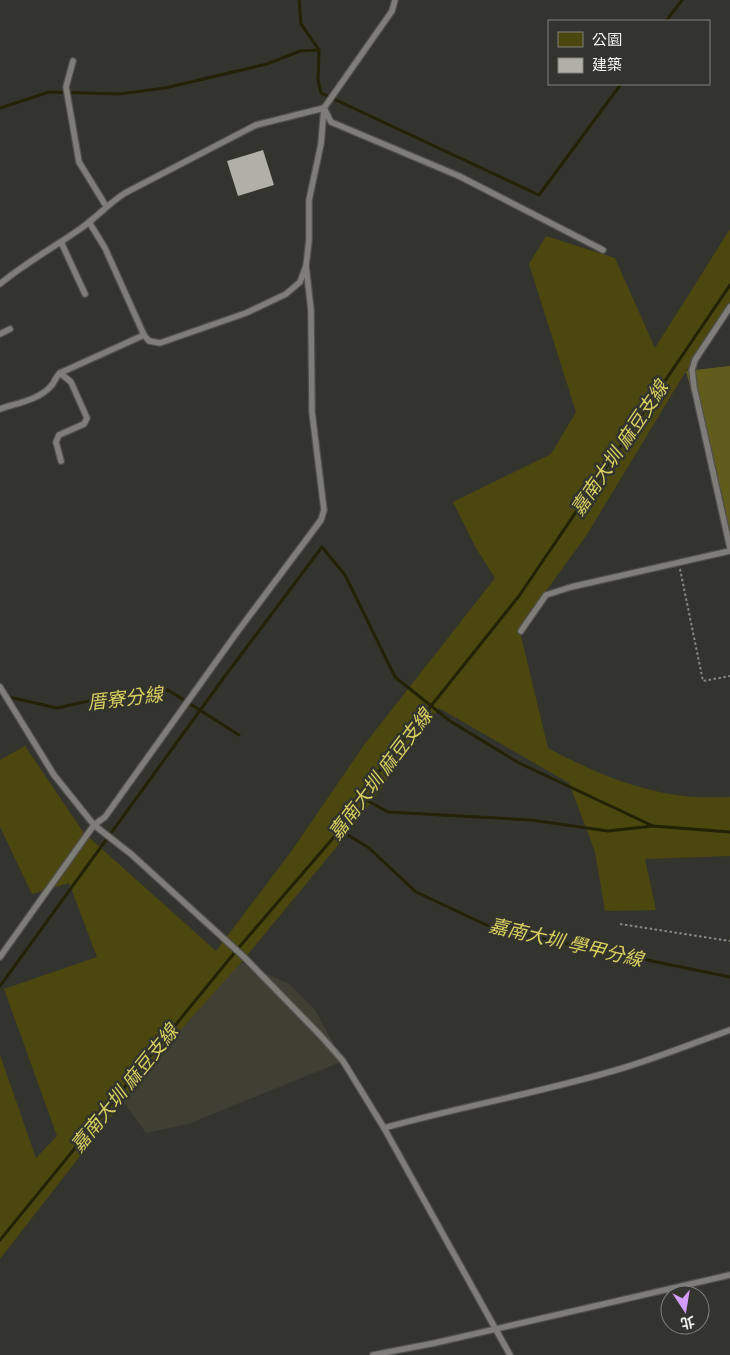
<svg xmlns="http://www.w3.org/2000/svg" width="730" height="1355" font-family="Montserrat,'Noto Sans TC',sans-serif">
<rect width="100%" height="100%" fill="#34342e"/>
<!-- built -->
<path fill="#403f34" d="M240,962L289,984L315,1010L343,1061L188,1124L146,1133L123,1101L161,1052Z"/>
<!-- green -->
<path fill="#4b470f" d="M730,229V311L686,371L586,536L519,628L548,748C588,770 638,791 683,796C699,798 715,797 730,797V856L645,859L656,910L605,911L595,852L569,783L439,708L354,826L238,966L161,1052L0,1259V1055L36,1158L57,1136L4,989L97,957L69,883L32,894L0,827V760L25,746L84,833L216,951L293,849L364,745L495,578L476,548L453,502L551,454L576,412L529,264L546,236L615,258L655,348Z"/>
<!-- forest -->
<path fill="#615c1b" d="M730,366V537L686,371Z"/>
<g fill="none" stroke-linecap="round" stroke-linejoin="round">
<!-- stream -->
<g stroke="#232106" stroke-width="3">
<path d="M299,0L301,24L319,50L318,80L321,93L539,195L621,84"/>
<path d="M666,21L682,0"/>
<path d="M0,108L49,92L119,94L165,88L267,64L300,51L319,50"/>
<path d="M0,695L57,708L107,697L168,690L239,735"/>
<path d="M359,796L388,812L531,820L608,831L653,826L730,832"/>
<path d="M340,830L369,848L416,892L495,929L730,977"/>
<path d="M0,986L225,676L322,547L345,575L395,677L450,721L519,763L653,826"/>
<path d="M0,1240L235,952L340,830L359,796L519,596L730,285"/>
</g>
</g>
<!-- building -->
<path fill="#b0b0a9" d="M263,150L274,185L238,196L227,161Z"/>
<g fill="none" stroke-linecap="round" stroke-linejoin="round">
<!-- lane casing -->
<g stroke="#504f4b" stroke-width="8">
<g id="lane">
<path d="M73,61L66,87L79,162L106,206"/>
<path d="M89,222L105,248L144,335L149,341L160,343L246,313L286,294L300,282L306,266L309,240V200L321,144L324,108L392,11L395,0"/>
<path d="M61,242L85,294"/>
<path d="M0,284C25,263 53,248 80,229C96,218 108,204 125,193L256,125L324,108L331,122L459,176L603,250"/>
<path d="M730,307L695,360L692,370L694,387L730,548"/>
<path d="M0,334L10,329"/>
<path d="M60,373L144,335"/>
<path d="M0,409C17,403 39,400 51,386C55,382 55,377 60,373L71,382L87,418L84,424L59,435L56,442L61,461"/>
<path d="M521,631L546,595L571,587L730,551"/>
<path d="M0,687L54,775L94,825L131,854L244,957L321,1036L343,1061L384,1128L510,1355"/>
<path d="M0,957L94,825L105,817L238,631L321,520L324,510L312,412L311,310L306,266"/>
<path d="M384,1128C463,1106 544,1092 623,1068C659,1057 694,1043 730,1030"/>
<path d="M373,1355L435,1343L730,1275"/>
</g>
</g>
<!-- path -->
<g stroke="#898984" stroke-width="2" stroke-dasharray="2.5 2.5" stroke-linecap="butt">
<path d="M680,569L703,681L730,676"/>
<path d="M620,924L730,941"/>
</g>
<!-- lane -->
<use href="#lane" stroke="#7e7d77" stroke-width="5.5"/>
</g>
<g text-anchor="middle" stroke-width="5" stroke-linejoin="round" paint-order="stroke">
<!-- water labels -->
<g font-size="19" font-style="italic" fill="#d9d05e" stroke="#34342e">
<text transform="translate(619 448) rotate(-56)" y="7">嘉南大圳 麻豆支線</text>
<text transform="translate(125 698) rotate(-7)" y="7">厝寮分線</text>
<text transform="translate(380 774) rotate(-53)" y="7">嘉南大圳 麻豆支線</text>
<text transform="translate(566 942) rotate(13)" y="7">嘉南大圳 學甲分線</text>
<text transform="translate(124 1088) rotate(-51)" y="7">嘉南大圳 麻豆支線</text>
</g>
</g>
<!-- legend -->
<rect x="548" y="20" width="162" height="65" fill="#34342e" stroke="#81817c"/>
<rect x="558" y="32" width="25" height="15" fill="#4b470f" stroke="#81817c"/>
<text x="592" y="45" font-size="15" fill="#f5f5f1">公園</text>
<rect x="558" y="58" width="25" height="15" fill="#b0b0a9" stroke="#81817c"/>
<text x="592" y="70" font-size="15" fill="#f5f5f1">建築</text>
<!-- north arrow -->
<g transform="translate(685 1310) rotate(168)"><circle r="24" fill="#34342e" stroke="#81817c"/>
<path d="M0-4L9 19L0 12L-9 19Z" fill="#d29dfd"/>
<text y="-8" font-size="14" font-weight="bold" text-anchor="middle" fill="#f5f5f1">北</text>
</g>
</svg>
